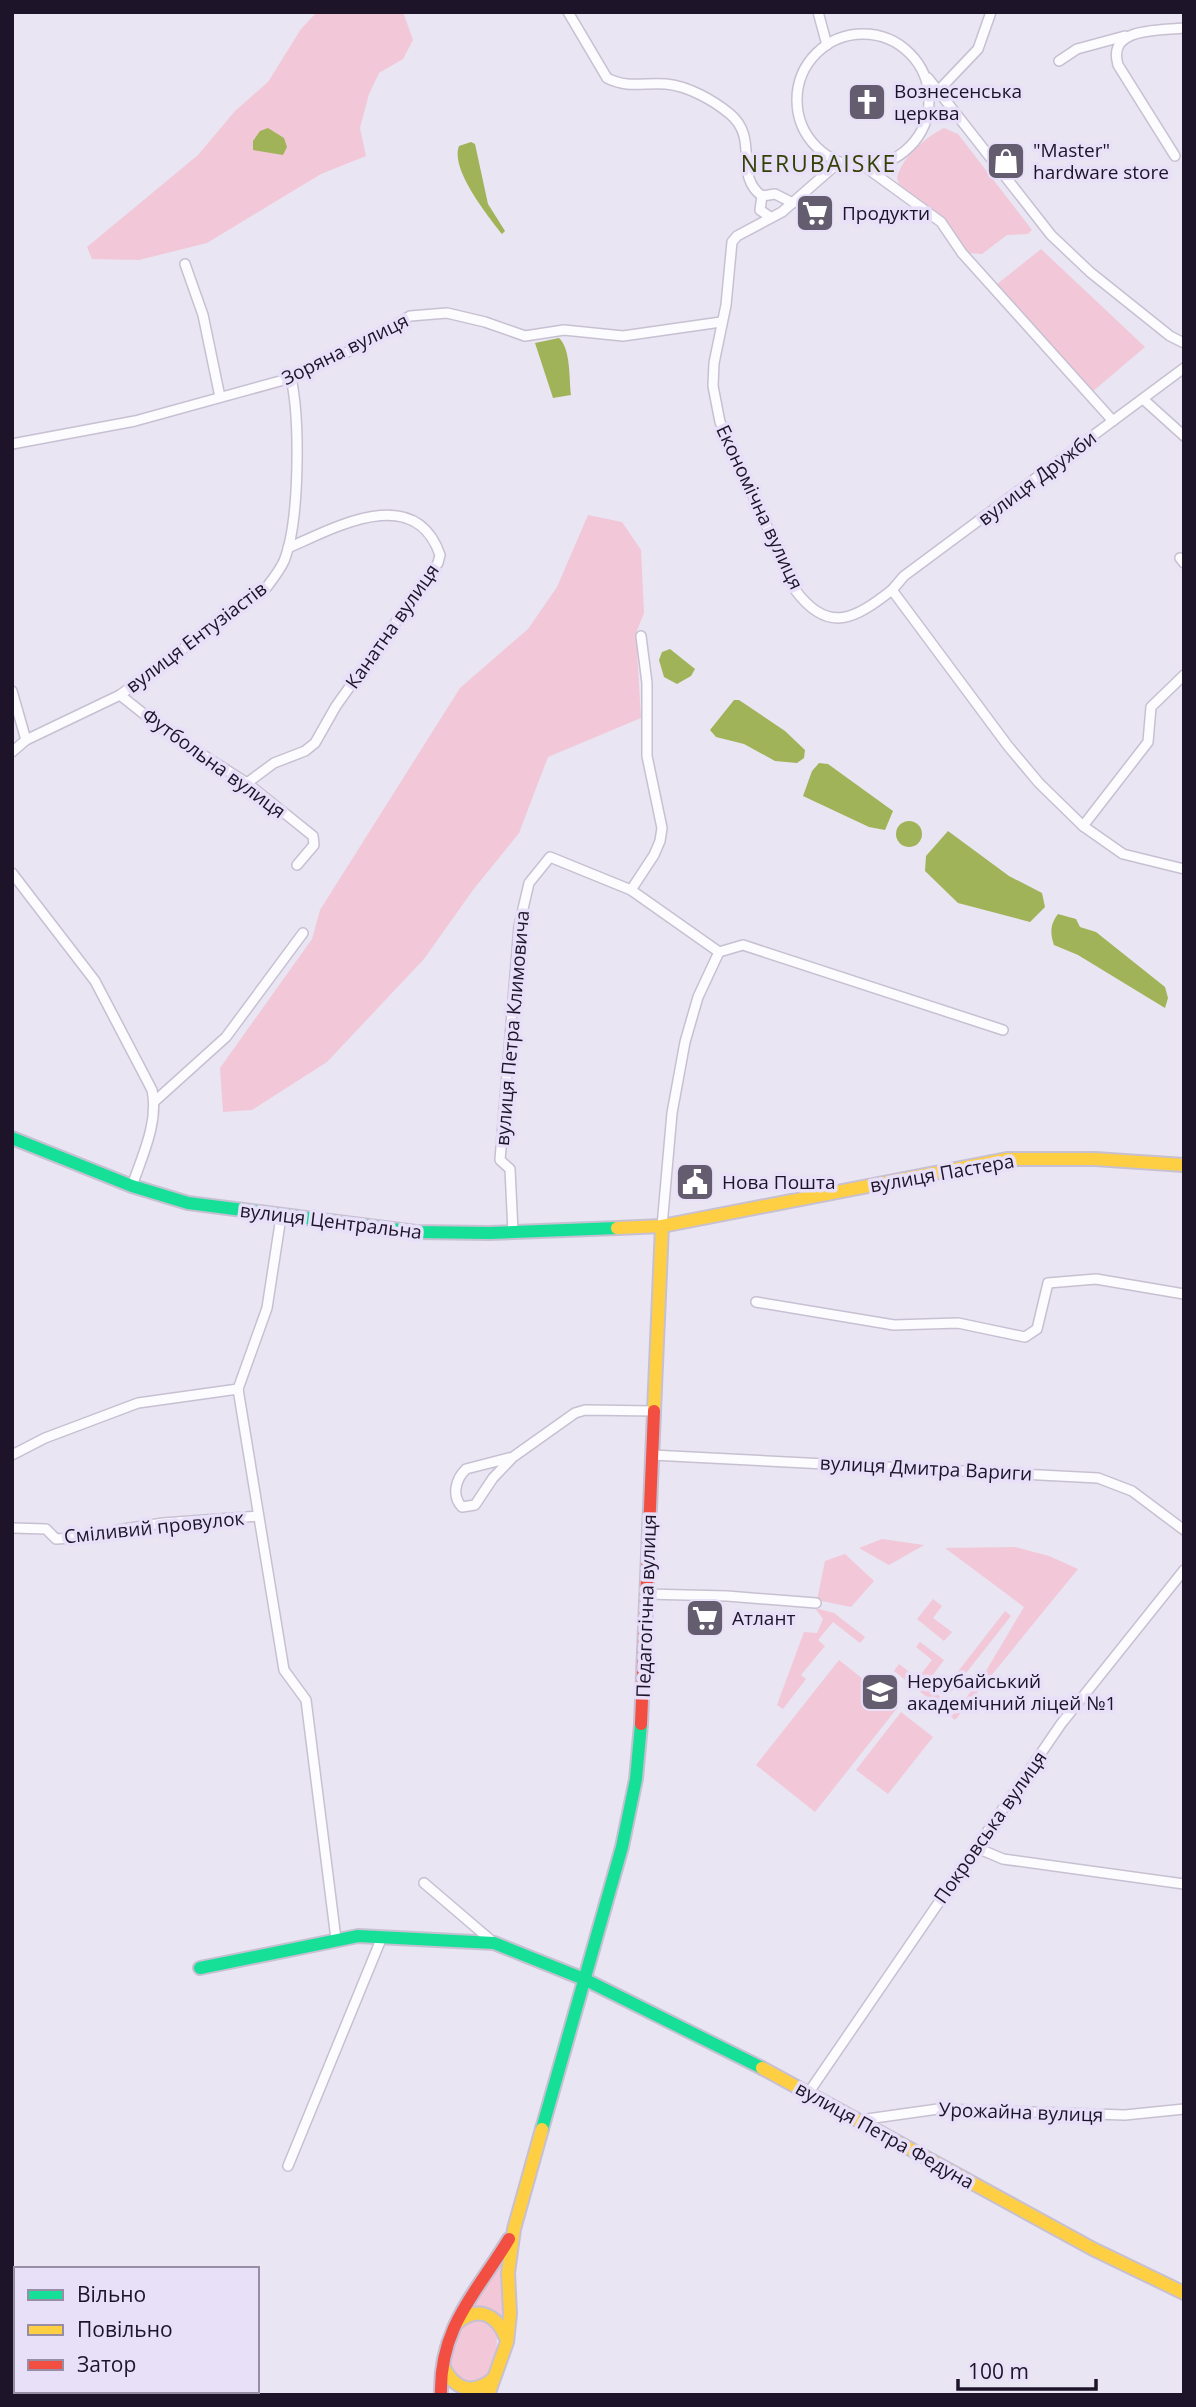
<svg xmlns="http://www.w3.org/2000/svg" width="1196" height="2407" font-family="'Open Sans',sans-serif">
<rect width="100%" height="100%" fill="#e9e5f2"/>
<!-- green -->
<g fill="#f2c8d8">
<path d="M317,12H403L413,40L403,59L379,73L369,94L360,128L366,156L321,174L207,243L139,260L92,259L87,247L198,155L235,111L268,82L301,29Z"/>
<path d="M944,128L958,134L1032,230L1028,234L1007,235L982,254L968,253L899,184L897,178C901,158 926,137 944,128Z"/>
<path d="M1041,249L1145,347L1092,392L996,285Z"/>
<path d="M588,515L622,522L641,550L644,613L636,633L641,718L548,757L519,833L473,890L424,959L327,1062L252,1110L223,1112L220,1068L312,939L320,910L460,688L528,629L557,587Z"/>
<path d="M882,1539L924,1545L889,1565L859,1548Z"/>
<path d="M1015,1547L1049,1556L1078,1569L955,1720L951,1717L983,1676L1024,1607L945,1548Z"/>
<path d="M845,1554L874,1581L851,1607L817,1600L825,1561Z"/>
<path d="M933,1599L942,1606L933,1618L952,1632L944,1641L917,1619Z"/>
<path d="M815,1608L834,1613L865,1637L860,1643L833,1622L818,1640L825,1646L801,1675L806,1679L783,1709L777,1705L804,1632L817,1633L823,1619Z"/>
<path d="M1005,1611L1011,1616L951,1692H943L921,1674L932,1660L916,1647L920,1642L944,1660L932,1676L946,1687Z"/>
<path d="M839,1660L898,1707L815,1812L756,1765Z"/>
<path d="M899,1664L952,1706L947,1713L894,1671Z"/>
<path d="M901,1712L933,1737L888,1794L856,1770Z"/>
<path d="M502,2264L503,2320L466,2309Z"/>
<path d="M477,2318L494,2327C501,2339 495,2367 485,2378C481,2382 475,2383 469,2385L457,2380L449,2361C454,2344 456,2322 477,2318Z"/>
</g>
<!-- water -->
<g fill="#a0b358">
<path d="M268,128L284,138L287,147L283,155L253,150V141L260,131Z"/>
<path d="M471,142L475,144L488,204L505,231L502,234C488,216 450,169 459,146Z"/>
<path d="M559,338C571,349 569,379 571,395L553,398L535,343Z"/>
<path d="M670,649L695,669L691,676L677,684L664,677L659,660L662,652Z"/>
<path d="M734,700H739L785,731L805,750L804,758L797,763L775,761L744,744L716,737L710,730Z"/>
<path d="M819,763L828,764L893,811L885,830L869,827L803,796L812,771Z"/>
<circle cx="909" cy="834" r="13"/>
<path d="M948,831L1009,876L1042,893L1045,907L1030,922L958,903L925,871L926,856Z"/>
<path d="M1058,914L1076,919L1080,927L1096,932L1165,987L1168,998L1165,1008L1078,955L1054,945C1050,933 1050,924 1058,914Z"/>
</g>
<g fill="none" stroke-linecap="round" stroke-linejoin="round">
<!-- street casing -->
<g stroke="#c7c0d2" stroke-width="12">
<g id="street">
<path d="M568,12L607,78C628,89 645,82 666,84C688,86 713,100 730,114C760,139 733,175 762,196"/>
<path d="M818,12L827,45"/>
<circle cx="863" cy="100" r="66"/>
<path d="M1059,61L1077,49L1125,36"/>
<path d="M928,78L1051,235L1090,272L1170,336L1184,343"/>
<path d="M938,91L978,49L991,12"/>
<path d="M1175,156L1118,65C1107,27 1158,31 1184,28"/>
<path d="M839,162L782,212L737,236L732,242L726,305L714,363L713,386L720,422L796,591C829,635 856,618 892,590L1008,746L1039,783L1083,826L1123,854L1184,869"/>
<path d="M864,166L941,222L962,253L1113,421"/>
<path d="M762,196L775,194L793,203"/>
<path d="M762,196L760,210L770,217"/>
<path d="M185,264L203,315L220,397"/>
<path d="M1143,399L1184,436"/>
<path d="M12,444L135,421L291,378L356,348L410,316L447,313L485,322L525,336L564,330L623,336L721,322"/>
<path d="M1180,558L1184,563"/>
<path d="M892,590L904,576L1184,368"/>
<path d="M12,691L26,740"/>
<path d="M120,695L164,730L247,783L313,836L314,845L297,865"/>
<path d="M12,752L26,740L120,695L266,588C273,579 280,570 284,561C300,521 300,419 291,378"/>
<path d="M247,783L274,763L305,751L315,743L336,706L438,563L440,555C415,482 334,528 288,548"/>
<path d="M1083,826L1148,742L1151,707L1184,675"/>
<path d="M12,873L95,981L152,1090C159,1122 142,1156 132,1186"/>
<path d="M631,890L654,855L660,841L662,828L647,756V683L641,636"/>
<path d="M155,1101L226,1037L303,933"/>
<path d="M662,1226L672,1113L685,1042L698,997L719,952"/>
<path d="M513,1232L510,1169L500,1160L519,926L529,883L550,857L631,890L719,952L743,945L1003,1030"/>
<path d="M756,1302L894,1325L958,1323L1025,1337L1037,1329L1048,1283L1096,1279L1184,1294"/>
<path d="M238,1389L284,1670L306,1700L336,1939"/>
<path d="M12,1455L45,1438L138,1403L238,1389L267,1308L281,1217"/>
<path d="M652,1455L1098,1478L1132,1491L1184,1530"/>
<path d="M513,1457L493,1478L475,1505L462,1507C451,1495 456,1479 466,1469L513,1457L575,1413L585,1410L654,1411"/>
<path d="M12,1528L46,1529L56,1539L105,1536L117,1530L163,1523L258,1516"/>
<path d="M645,1594L727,1596L816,1603"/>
<path d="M977,1848L1003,1859L1184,1884"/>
<path d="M424,1883L493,1942"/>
<path d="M809,2092L1061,1724L1184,1570"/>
<path d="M860,2120L938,2109L1125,2115L1184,2109"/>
<path d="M288,2166L382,1937"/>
</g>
</g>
<!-- fast casing -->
<g stroke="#c7c0d2" stroke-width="16">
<g id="fast">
<path d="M12,1138L132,1186L188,1203L416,1232L489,1233L617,1228"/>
<path d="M200,1968L358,1936L494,1943L584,1979L762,2068"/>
<path d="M542,2129L622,1847L636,1779L641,1724"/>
</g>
</g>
<!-- slow casing -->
<g stroke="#c7c0d2" stroke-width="16">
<g id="slow">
<path d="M617,1228L662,1226L1007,1159H1095L1184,1165"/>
<path d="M654,1411L662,1226"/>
<path d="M762,2068L1093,2249L1184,2293"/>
<path d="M458,2322C479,2305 497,2315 506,2338"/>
<path d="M443,2366C454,2389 472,2396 493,2379"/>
<path d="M488,2395L507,2342L510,2314L508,2273L514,2229L542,2129"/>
</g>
</g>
<!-- jam casing -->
<g stroke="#c7c0d2" stroke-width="16">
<g id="jam">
<path d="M641,1724L654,1411"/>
<path d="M441,2395C439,2327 477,2292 509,2239"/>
</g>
</g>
<!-- street -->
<use href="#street" stroke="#fcfbfd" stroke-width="9"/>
<!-- fast -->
<use href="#fast" stroke="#16e098" stroke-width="12"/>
<!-- slow -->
<use href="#slow" stroke="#ffcf43" stroke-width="12"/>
<!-- jam -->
<use href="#jam" stroke="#f24e42" stroke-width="12"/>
</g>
<!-- icons -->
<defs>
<g id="church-square" transform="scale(2.0125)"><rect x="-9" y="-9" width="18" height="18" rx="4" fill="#645d70" stroke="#e8dff8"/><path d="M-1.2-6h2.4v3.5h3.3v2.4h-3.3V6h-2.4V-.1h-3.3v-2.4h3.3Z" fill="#fff"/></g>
<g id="shop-square" transform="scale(2.0125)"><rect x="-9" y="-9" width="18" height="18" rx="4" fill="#645d70" stroke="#e8dff8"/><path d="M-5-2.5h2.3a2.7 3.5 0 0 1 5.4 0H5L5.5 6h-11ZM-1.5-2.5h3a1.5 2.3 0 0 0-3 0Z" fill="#fff"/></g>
<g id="supermarket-square" transform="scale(2.0125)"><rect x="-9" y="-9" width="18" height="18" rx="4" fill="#645d70" stroke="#e8dff8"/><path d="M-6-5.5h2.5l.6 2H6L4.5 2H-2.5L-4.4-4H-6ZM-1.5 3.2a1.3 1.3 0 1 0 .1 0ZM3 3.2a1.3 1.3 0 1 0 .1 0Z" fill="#fff"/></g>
<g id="civic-square" transform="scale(2.0125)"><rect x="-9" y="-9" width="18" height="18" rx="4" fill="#645d70" stroke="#e8dff8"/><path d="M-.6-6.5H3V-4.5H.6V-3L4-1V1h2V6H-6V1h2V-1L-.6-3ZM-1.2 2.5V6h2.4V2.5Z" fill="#fff"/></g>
<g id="school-square" transform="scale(2.0125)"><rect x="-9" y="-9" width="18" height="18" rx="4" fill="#645d70" stroke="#e8dff8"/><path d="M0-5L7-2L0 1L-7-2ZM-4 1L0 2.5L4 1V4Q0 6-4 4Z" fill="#fff"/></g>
</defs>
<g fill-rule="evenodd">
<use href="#church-square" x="867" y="102"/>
<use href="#shop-square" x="1006" y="161"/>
<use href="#supermarket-square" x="815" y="213"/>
<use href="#civic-square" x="695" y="1182"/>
<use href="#supermarket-square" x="705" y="1618"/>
<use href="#school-square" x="880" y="1692"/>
</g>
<g text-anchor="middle" stroke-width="7" stroke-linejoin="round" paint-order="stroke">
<!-- poi labels -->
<g font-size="19" fill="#1d142a" stroke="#e8dff8" text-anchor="start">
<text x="894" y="98">Вознесенська<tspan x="894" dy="22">церква</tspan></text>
<text x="1033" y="157">"Master"<tspan x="1033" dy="22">hardware store</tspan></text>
<text x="842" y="220">Продукти</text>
<text x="722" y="1189">Нова Пошта</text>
<text x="732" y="1625">Атлант</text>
<text x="907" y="1688">Нерубайський<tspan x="907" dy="22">академічний ліцей №1</tspan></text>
</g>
<!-- street labels -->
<g font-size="19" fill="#1d142a" stroke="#e8dff8">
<text transform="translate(345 349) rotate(-26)" y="7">Зоряна вулиця</text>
<text transform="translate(1037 478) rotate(-37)" y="7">вулиця Дружби</text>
<text transform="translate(760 507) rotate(65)" y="7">Економічна вулиця</text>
<text transform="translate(392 626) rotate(-55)" y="7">Канатна вулиця</text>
<text transform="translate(196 637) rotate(-37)" y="7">вулиця Ентузіастів</text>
<text transform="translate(214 763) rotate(36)" y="7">Футбольна вулиця</text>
<text transform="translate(512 1028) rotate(-85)" y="7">вулиця Петра Климовича</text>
<text transform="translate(942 1173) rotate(-10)" y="7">вулиця Пастера</text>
<text transform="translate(331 1221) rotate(7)" y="7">вулиця Центральна</text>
<text transform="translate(926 1468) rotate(3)" y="7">вулиця Дмитра Вариги</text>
<text transform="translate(154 1527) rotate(-6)" y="7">Сміливий провулок</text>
<text transform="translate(646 1606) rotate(-88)" y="7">Педагогічна вулиця</text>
<text transform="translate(990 1827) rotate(-55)" y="7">Покровська вулиця</text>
<text transform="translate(1021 2112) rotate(2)" y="7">Урожайна вулиця</text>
<text transform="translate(885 2135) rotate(29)" y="7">вулиця Петра Федуна</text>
</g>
<!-- quarter labels -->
<g font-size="23" letter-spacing="2" fill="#334106" stroke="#e8dff8">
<text x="819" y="172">NERUBAISKE</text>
</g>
</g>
<!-- border -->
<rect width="1196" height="2407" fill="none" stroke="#1d142a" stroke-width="28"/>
<!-- legend -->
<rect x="14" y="2267" width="245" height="126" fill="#e8dff8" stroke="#978ea6" stroke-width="2"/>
<rect x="28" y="2290" width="35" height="10" fill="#16e098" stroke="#978ea6" stroke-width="2"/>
<text x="77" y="2302" font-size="21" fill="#1d142a">Вільно</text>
<rect x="28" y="2325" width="35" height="10" fill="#ffcf43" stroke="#978ea6" stroke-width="2"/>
<text x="77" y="2337" font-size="21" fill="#1d142a">Повільно</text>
<rect x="28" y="2360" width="35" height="10" fill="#f24e42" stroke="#978ea6" stroke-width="2"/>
<text x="77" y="2372" font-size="21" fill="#1d142a">Затор</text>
<!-- scale -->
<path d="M958 2379v10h138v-10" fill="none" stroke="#1d142a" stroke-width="3.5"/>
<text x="968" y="2379" font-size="21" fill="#1d142a" stroke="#e8dff8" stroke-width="5" paint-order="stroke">100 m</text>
</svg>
